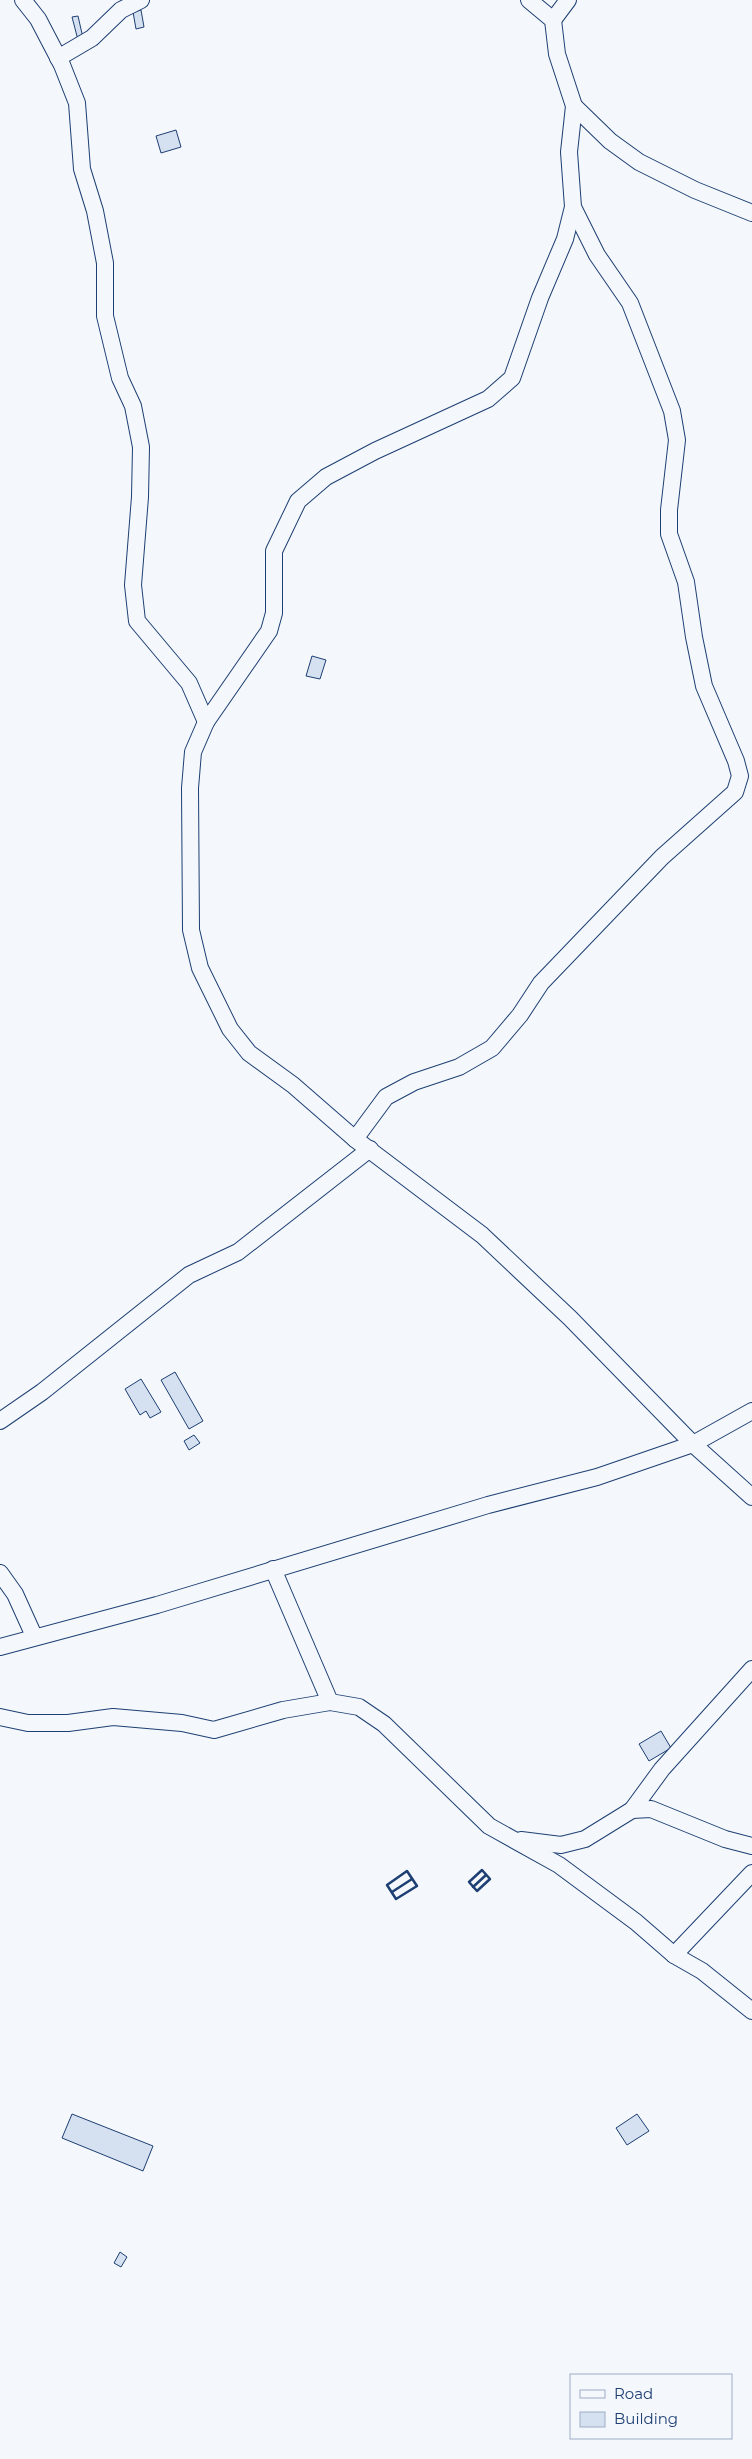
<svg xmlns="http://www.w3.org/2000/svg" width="752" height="2459" font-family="Montserrat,sans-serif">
<rect width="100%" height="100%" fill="#f4f7fb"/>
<!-- building -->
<g fill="#d5e0f0" stroke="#1d3f73">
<path d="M141,10L144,27L136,29L133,12Z"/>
<path d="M78,16L83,38L78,40L72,17Z"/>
<path d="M176,130L181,147L161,153L156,136Z"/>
<path d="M312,656L326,660L320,679L306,676Z"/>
<path d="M175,1372L203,1421L189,1429L161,1380Z"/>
<path d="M141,1379L161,1412L150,1418L146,1411L140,1415L125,1389Z"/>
<path d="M194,1435L200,1443L189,1450L184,1441Z"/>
<path d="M661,1731L671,1748L649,1761L639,1744Z"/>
<path d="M72,2114L153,2146L143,2171L62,2138Z"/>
<path d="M637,2114L649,2131L627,2145L616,2128Z"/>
<path d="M120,2252L127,2257L121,2267L114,2263Z"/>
</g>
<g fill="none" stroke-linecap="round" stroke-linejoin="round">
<!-- street casing -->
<g stroke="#1d3f73" stroke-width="18">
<g id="street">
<path d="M23,0L38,19L62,65L77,103L82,169L95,211L105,263V316L120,378L133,406L141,447L140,497L133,585L137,621L189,683L206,722"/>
<path d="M529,0L553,20L557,54L574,106L569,152L573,207L565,239L540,298L512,378L488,399L375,451L326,477L298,501L274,551V613L269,631L206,722L193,752L190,788L191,930L200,968L230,1029L249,1053L293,1085L355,1139L482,1235L570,1318L693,1444L752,1497"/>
<path d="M553,20L568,0"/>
<path d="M58,58L92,38L121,10L141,0"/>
<path d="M574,106L610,141L639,162L695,190L752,213"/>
<path d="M355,1139L386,1097L414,1082L459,1067L492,1048L520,1015L541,983L662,857L735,792L740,776L736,761L704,686L694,637L686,582L669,534V510L677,440L672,411L630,303L597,255L573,207"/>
<path d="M0,1421L42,1392L189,1275L238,1252L370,1149"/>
<path d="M273,1569L330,1702"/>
<path d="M0,1573L15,1594L34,1636"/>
<path d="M0,1647L157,1605L488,1505L597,1477L693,1444L752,1411"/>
<path d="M0,1717L28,1723H68L113,1717L182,1723L214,1730L283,1710L330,1702L359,1707L384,1724L489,1826L559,1865L636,1922L674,1955L702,1971L752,2011"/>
<path d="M632,1810L662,1769L752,1669"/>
<path d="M521,1840L561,1845L585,1839L632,1810L651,1809L725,1839L752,1846"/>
<path d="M674,1955L752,1873"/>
</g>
</g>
<!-- street -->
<use href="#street" stroke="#f4f7fb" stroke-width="16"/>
<!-- wall -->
<g stroke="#1d3f73" stroke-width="2.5">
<path d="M482,1870L490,1879L477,1891L469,1882Z"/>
<path d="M407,1871L417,1886L396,1899L387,1885Z"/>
<path d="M473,1887L486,1875"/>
<path d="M392,1892L412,1879"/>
</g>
</g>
<!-- legend -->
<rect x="570" y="2374" width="162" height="65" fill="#f4f7fb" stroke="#9eadc5"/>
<rect x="580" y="2390" width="25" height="8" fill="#f4f7fb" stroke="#9eadc5"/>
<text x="614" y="2399" font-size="15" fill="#1d3f73">Road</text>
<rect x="580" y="2412" width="25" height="15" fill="#d5e0f0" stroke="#9eadc5"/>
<text x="614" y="2424" font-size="15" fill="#1d3f73">Building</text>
</svg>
